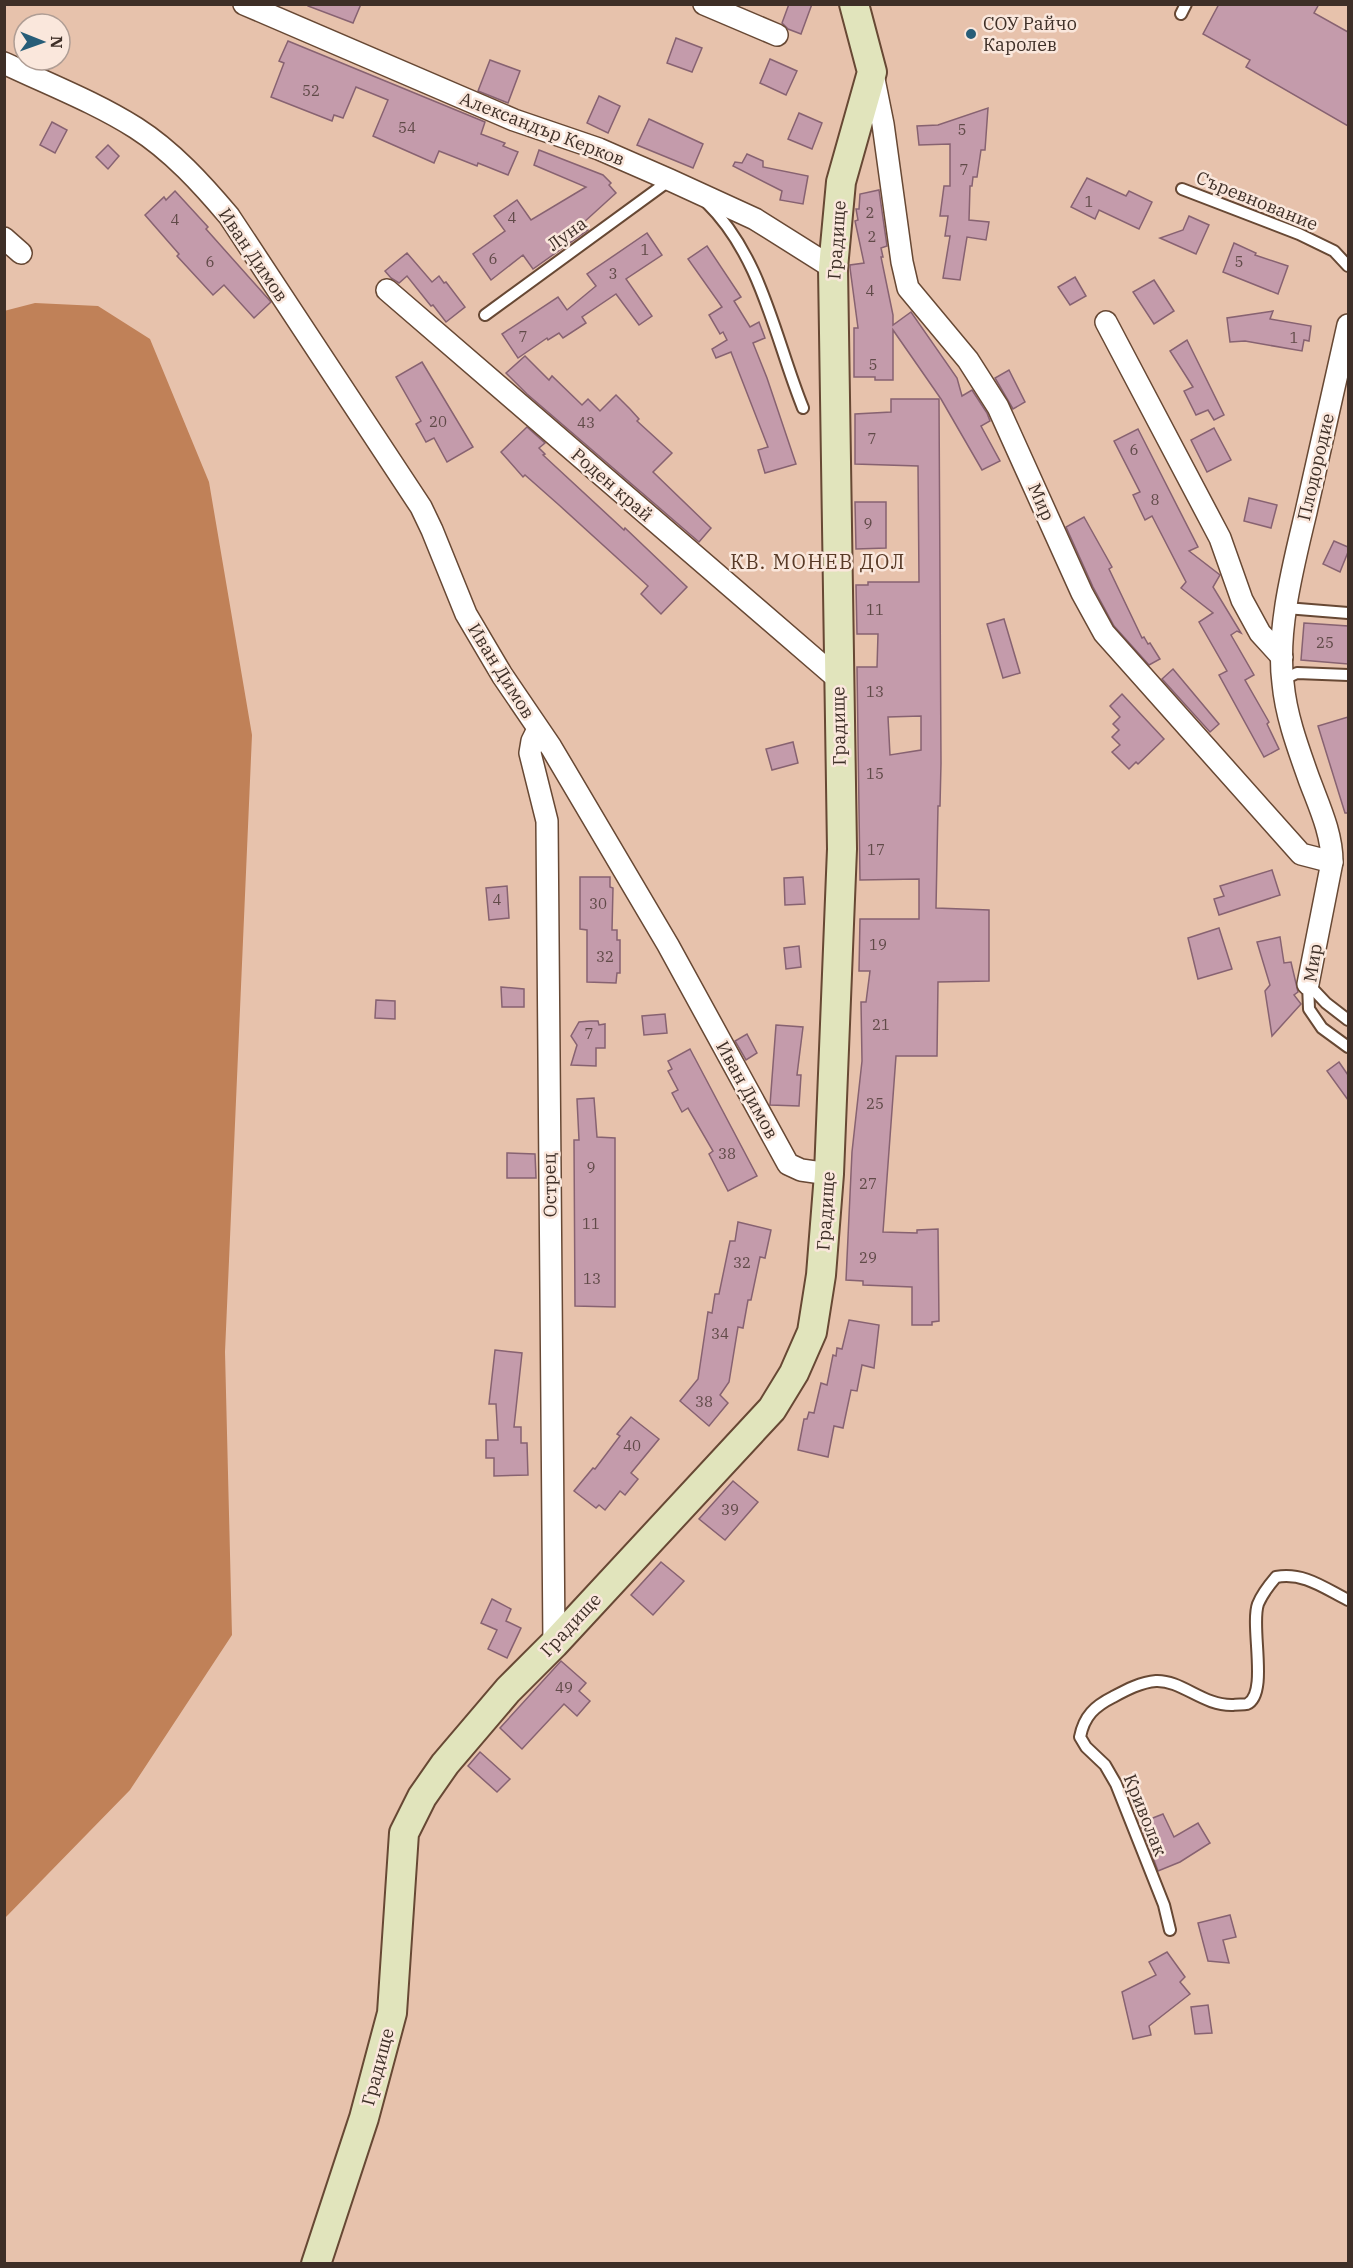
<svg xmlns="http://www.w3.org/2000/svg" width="1353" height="2268" font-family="'IBM Plex Serif',serif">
<rect width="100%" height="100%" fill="#e7c2ac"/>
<!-- forest -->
<path fill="#c08158" d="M35,303L98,306L150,339L209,482L252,735L225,1352L232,1635L130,1790L5,1918L4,311Z"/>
<!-- building -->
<g fill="#c49bab" stroke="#876271" stroke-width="1.5" fill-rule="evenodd">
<path d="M308,4H361L353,23L308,6Z"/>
<path d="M789,4H812L801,34L788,29L782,23Z"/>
<path d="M1219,4H1319L1314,13L1348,32V126L1246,67L1250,60L1203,34Z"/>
<path d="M676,38L702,48L692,72L667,63Z"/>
<path d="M288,41L485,122L481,134L505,143L503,146L518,152L508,175L478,163L477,166L439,151L434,163L373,136L388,100L356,87L343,118L334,115L332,121L271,97L284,63L279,61Z"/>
<path d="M770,59L797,71L786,95L760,83Z"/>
<path d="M490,60L520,71L508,103L478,91Z"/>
<path d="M599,96L620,106L608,133L587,123Z"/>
<path d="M988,108L985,150H981L977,177H973L972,186H970L969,220L989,222L986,240L967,237L960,280L943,278L950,236H945L948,216H940L944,186H950V144L919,145L917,126L938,125Z"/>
<path d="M799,113L822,123L812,149L788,139Z"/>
<path d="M649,119L703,144L693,168L637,145Z"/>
<path d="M52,122L67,130L55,153L40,145Z"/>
<path d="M108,145L119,156L108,169L96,157Z"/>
<path d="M539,150L603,175L611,183L609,185L616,193L583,223L588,230L533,269L523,255L491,280L473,254L505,231L494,216L517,200L531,220L586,187L534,165Z"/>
<path d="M747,154L763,161V167L808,176L803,204L780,200L782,191L733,166L735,162L742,163Z"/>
<path d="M1087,178L1126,196L1129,191L1152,202L1139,229L1099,210L1095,219L1071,207Z"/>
<path d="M879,190L887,246L881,248L883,257H881L893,315V325L911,312L957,378L962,396L972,390L987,413L990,421L981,426L1000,461L982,470L941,399L893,330V380H875V377H854V328H858L850,268V265L864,263L855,221L858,220L856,209H859L860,194Z"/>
<path d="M175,191L208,227L206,229L271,302L254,318L224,285L213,295L177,256L179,254L145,215L164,197L166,200Z"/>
<path d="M1189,216L1209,225L1196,254L1160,238L1183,230Z"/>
<path d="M647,233L662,255L626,279L652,316L639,325L616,294L582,317L586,323L563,338L559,333L548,340L547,338L518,358L502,334L558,297L567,310L596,286L587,274Z"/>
<path d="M1234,243L1256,253L1255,255L1288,266L1278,294L1223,272Z"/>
<path d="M707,246L741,297L734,301L750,327L759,322L765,338L753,343L767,378L796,464L765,473L758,450L768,447L731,352L716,358L712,349L727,340L723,332L720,334L709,315L722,307L688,259Z"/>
<path d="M407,253L432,282L439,276L444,283L446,282L465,307L446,322L433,305L431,306L407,276L399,283L391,278L385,271Z"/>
<path d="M1075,277L1086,296L1070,305L1058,287Z"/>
<path d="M1154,280L1174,311L1154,324L1133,292Z"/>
<path d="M1273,311L1270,319L1311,326L1309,341L1304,340L1302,351L1245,341L1230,342L1227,318Z"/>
<path d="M1187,340L1224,415L1214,420L1208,410L1196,415L1184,391L1193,387L1170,351Z"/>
<path d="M525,356L549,380L552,376L582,405L588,399L600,411L616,395L630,409L639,419L637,421L672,453L653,472L711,528L699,542L527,394L506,373Z"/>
<path d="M422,362L473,447L447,462L434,438L426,442L416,424L421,421L396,377Z"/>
<path d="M1009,370L1025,402L1013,409L995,378Z"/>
<path d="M891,399H939L941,763L940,806H938L936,908L989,910V981L938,982L937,1056H896L883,1232L917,1233V1230L938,1229L939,1321L932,1322V1325H912V1287L863,1285V1281L846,1280L852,1152L862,1061L861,1002H866L870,971H859L860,919H919V879L860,880L857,667H877L878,634H857L856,585H868V582H919L918,466L855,464V414L891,412ZM921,716V750L890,755L888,717Z"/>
<path d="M527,427L545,443L539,448L545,454L543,455L624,530L625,528L687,587L661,614L641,594L648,586L559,505L525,475L523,477L501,452Z"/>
<path d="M1214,428L1231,460L1207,472L1191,440Z"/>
<path d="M1138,429L1198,547L1189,551L1220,575L1213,587L1241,633L1237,631L1231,635L1254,675L1245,680L1269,722L1267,724L1279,749L1264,757L1219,675L1227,671L1199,622L1213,613L1181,588L1186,582L1152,516L1145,520L1133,495L1140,492L1114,441Z"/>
<path d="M1249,498L1277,505L1271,528L1244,521Z"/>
<path d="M855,502H886V548L856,549Z"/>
<path d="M1084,517L1112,567L1109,569L1142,638L1144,637L1148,644L1150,643L1160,659L1149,665L1114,626L1093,587L1066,527Z"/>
<path d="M1334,541L1348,547V552L1340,572L1323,564Z"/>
<path d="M1004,619L1020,673L1003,678L987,624Z"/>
<path d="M1304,623L1348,626V664L1301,660Z"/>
<path d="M1173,669L1219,724L1210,732L1162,679Z"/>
<path d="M1122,694L1164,739L1138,764L1136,762L1129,769L1112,752L1120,745L1112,737L1119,730L1113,724L1120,717L1110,706Z"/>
<path d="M1348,717V813H1345L1318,726Z"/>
<path d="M793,742L798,763L772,770L766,749Z"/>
<path d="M1272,870L1280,895L1219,915L1214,899L1224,896L1220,886Z"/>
<path d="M580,877H610V887L613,888L612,930H617V940H620V973H617L616,983L587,982V930L580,929Z"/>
<path d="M803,877L805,904L785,905L784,878Z"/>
<path d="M507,886L509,918L489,920L486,888Z"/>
<path d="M1219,928L1232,969L1198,979L1188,938Z"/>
<path d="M1280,937L1284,963L1291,962L1298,992L1294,995L1301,1004L1272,1036L1265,991L1270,985L1257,942Z"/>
<path d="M799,946L801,967L786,969L784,948Z"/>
<path d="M501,987L524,989V1007H502Z"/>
<path d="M376,1000L395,1001V1019L375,1018Z"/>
<path d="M665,1014L667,1033L644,1035L642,1016Z"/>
<path d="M590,1021H598L599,1025L605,1024V1048H596V1066L571,1065L577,1045L571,1036L579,1022Z"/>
<path d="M776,1025L803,1027L797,1075H801L799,1106L770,1105Z"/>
<path d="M747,1034L757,1053L746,1060L735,1041Z"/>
<path d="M690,1049L757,1176L728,1191L709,1154L713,1151L688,1108L682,1112L672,1093L678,1090L668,1071L672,1069L668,1061Z"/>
<path d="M1339,1062L1348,1075V1100L1327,1071Z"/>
<path d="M594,1098L597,1137L615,1138V1307L575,1306L574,1140H579L577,1099Z"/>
<path d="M507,1153L535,1154L536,1178H507Z"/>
<path d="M738,1222L771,1230L765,1258L760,1257L751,1300H748L743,1328L738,1327L729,1382L720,1395L728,1403L709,1426L680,1401L698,1379L708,1312L712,1313L715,1294H719L730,1241H735Z"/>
<path d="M849,1320L879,1325L874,1368L862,1365L857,1391L851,1390L843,1428L834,1426L828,1457L798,1450L804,1419H807L809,1412L814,1413L821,1383L827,1385L833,1355L836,1356L837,1348L842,1349Z"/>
<path d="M495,1350L522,1353L514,1427H521V1443H527L528,1475L494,1476V1458H486V1440H498L496,1404H489Z"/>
<path d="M631,1417L659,1439L631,1473L638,1479L625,1495L620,1491L605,1510L599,1505L596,1508L574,1491L593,1468L595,1469L620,1436L617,1434Z"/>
<path d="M733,1481L758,1502L725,1540L699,1519Z"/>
<path d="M661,1562L684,1581L653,1615L631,1595Z"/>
<path d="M492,1599L511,1609L506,1621L521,1628L507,1658L488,1649L497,1630L481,1623Z"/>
<path d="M561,1661L586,1683L579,1691L590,1701L577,1716L564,1704L522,1749L500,1728Z"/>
<path d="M480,1752L510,1779L497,1792L468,1766Z"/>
<path d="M1163,1814L1174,1837L1198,1823L1210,1843L1180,1862L1158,1871L1140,1823Z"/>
<path d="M1230,1915L1236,1937L1223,1940L1229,1963L1208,1961L1198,1923Z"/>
<path d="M1167,1952L1185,1977L1180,1982L1190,1994L1149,2026L1151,2035L1133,2039L1122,1992L1156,1975L1149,1962Z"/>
<path d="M1208,2005L1212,2033L1195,2034L1191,2007Z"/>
</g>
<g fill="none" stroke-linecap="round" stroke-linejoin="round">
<!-- lane casing -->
<g stroke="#674834" stroke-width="14">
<g id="lane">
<path d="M1181,14L1186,4"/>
<path d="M1182,189L1299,234L1334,251L1348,266"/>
<path d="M707,203C762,257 775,339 803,408"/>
<path d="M485,315L670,180"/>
<path d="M1286,608L1348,613"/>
<path d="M1282,680L1297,673L1348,675"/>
<path d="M1308,984L1309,1009L1322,1028L1348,1047"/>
<path d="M1308,984L1326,1003L1348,1020"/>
<path d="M1170,1930L1164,1905L1116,1784L1105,1765L1086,1747L1080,1737C1084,1716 1095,1706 1113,1697C1126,1690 1141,1682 1156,1681C1182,1680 1203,1706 1233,1705C1237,1704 1243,1705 1247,1704C1269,1694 1250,1626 1258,1604C1262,1594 1270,1584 1276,1577C1304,1572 1324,1588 1348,1600"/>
</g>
</g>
<!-- street casing -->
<g stroke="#674834" stroke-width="24">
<g id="street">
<path d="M244,4L514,120L599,149L670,180L755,219L833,268"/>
<path d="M704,4L777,35"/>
<path d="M4,63C48,84 95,102 136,128C172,151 202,184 229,216L421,507L432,530L466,614L502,675L551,747L668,945L788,1164L801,1170L829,1174"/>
<path d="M873,74L883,124L902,262L908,288L968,360L998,407L1082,593L1104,633L1301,854L1332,862"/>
<path d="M4,238L21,253"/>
<path d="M387,290L838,679"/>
<path d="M1106,322L1220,538L1242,600L1260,633L1282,657"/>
<path d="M538,729L532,741L530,753L547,821L554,1644"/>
<path d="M1308,984L1332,862C1332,833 1319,806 1309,779C1298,748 1286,716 1283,683C1276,630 1294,563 1306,512C1320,450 1334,387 1348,325"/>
</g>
</g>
<!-- secondary casing -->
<g stroke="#674834" stroke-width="32">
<path id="secondary" d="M316,2264L364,2118L392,2013L404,1833L422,1797L445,1764L508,1690L554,1644L772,1409L794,1373L812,1332L821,1275L829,1174L842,849L833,268L841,182L872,72L854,4"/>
</g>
<!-- lane -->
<use href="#lane" stroke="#fff" stroke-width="10"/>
<!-- street -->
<use href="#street" stroke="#fff" stroke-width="21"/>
<!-- secondary -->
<use href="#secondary" stroke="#e1e4bc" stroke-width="28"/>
</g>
<!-- markers -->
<circle fill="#275d78" stroke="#fae7dc" stroke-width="2" cx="971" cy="34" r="6"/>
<g text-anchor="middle" stroke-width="5" stroke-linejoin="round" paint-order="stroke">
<!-- number labels -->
<g font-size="15" fill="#604a48">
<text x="311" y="96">52</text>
<text x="407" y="133">54</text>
<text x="962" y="135">5</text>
<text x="964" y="175">7</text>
<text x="1089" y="207">1</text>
<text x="870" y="218">2</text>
<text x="512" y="223">4</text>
<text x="175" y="225">4</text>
<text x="872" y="242">2</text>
<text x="645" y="255">1</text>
<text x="493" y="264">6</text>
<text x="210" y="267">6</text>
<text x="1239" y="267">5</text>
<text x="613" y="279">3</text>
<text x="870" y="296">4</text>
<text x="523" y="342">7</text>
<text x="1294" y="343">1</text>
<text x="873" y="370">5</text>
<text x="438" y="427">20</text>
<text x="586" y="428">43</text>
<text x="872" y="444">7</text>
<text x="1134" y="455">6</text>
<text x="1155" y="505">8</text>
<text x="868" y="529">9</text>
<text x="875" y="615">11</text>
<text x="1325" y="648">25</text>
<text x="875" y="697">13</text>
<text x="875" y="779">15</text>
<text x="876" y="855">17</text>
<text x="497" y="905">4</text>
<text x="598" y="909">30</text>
<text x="878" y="950">19</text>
<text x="605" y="962">32</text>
<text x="881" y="1030">21</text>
<text x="589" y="1039">7</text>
<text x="875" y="1109">25</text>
<text x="727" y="1159">38</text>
<text x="591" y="1173">9</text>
<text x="868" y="1189">27</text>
<text x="591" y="1229">11</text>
<text x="868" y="1263">29</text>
<text x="742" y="1268">32</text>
<text x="592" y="1284">13</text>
<text x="720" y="1339">34</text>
<text x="704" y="1407">38</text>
<text x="632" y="1451">40</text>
<text x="730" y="1515">39</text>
<text x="564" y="1693">49</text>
</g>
<!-- poi labels -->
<g font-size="18" fill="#3e2f27" stroke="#fae7dc" text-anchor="start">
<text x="983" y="30">СОУ Райчо<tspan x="983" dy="21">Каролев</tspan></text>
</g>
<!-- street labels -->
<g font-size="18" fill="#3e2f27" stroke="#fae7dc">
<text transform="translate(542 129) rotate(21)" y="6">Александър Керков</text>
<text transform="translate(1257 201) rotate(22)" y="6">Съревнование</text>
<text transform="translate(567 234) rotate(-36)" y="6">Луна</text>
<text transform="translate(837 240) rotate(-86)" y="6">Градище</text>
<text transform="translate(253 255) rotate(56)" y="6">Иван Димов</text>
<text transform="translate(1316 467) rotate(-77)" y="6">Плодородие</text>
<text transform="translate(612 485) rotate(41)" y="6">Роден край</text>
<text transform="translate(1041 502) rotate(66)" y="6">Мир</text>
<text transform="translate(501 671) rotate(58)" y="6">Иван Димов</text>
<text transform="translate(839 726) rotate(-91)" y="6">Градище</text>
<text transform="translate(1313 963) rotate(-81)" y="6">Мир</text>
<text transform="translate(747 1090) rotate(61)" y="6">Иван Димов</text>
<text transform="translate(550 1185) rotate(-91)" y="6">Острец</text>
<text transform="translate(826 1211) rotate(-86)" y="6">Градище</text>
<text transform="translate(571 1625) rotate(-47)" y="6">Градище</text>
<text transform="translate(1145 1815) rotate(68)" y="6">Криволак</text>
<text transform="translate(378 2067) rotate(-75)" y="6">Градище</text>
</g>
<!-- neighbourhood labels -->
<g font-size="20" letter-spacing="1.5" fill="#583a27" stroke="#fae7dc">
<text x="818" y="569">КВ. МОНЕВ ДОЛ</text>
</g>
</g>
<!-- border -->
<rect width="1353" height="2268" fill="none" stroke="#3e2f27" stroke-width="12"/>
<!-- north arrow -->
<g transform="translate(42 42) rotate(91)"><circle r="28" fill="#fae7dc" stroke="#af9d94" stroke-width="1.5"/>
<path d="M0-4.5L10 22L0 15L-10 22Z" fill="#275d78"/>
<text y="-9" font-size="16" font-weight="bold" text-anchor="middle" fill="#3e2f27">N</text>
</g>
</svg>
